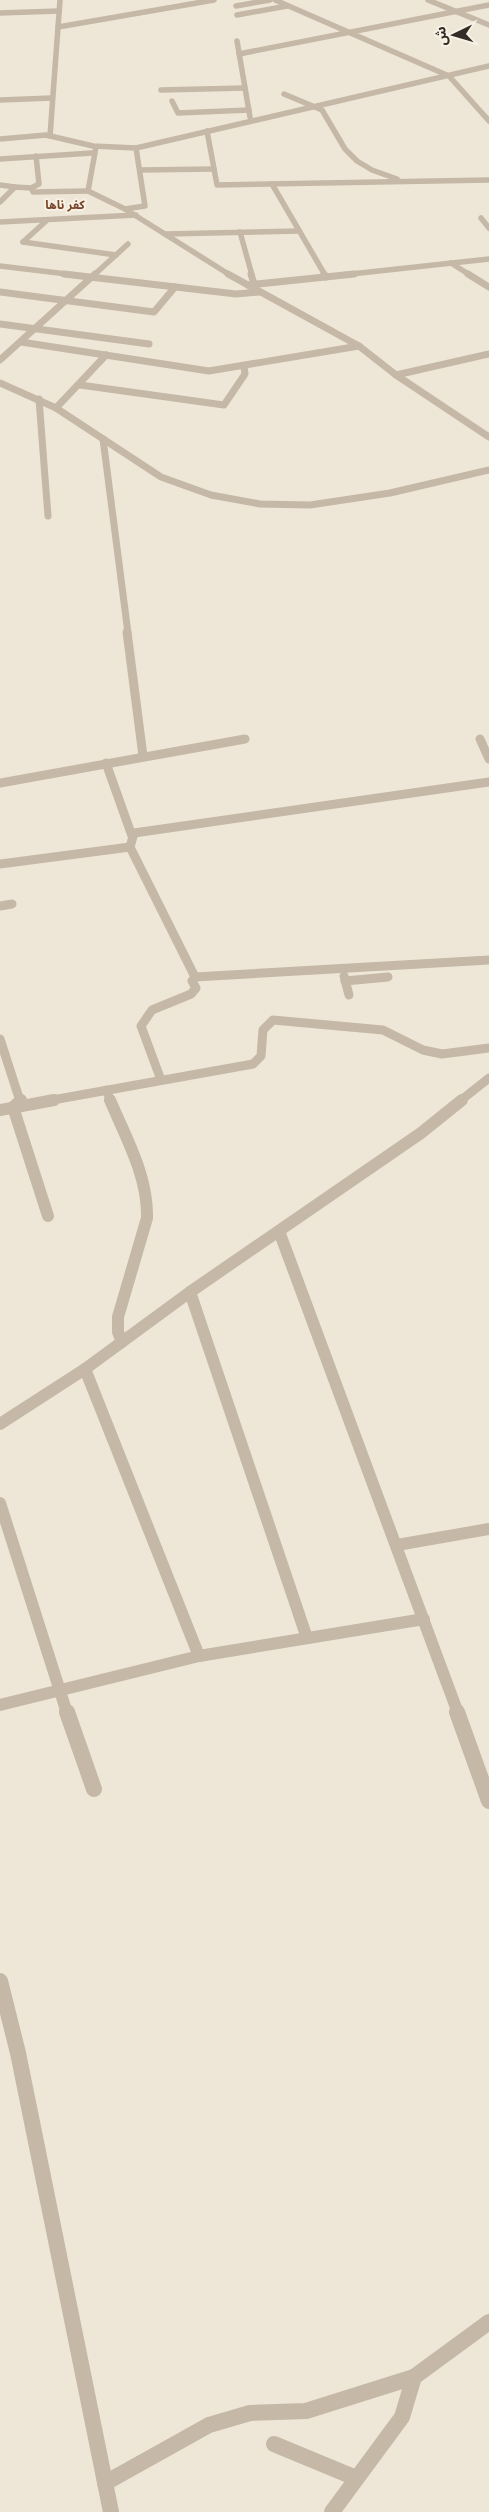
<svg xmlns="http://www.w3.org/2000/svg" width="489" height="2512" font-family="Arial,'Noto Sans Arabic',sans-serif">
<rect width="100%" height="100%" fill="#eee7d8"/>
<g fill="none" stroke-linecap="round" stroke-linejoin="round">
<!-- minor-far4 -->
<g stroke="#c5b8a6" stroke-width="5.5">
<path d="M275,0L449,76L489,121"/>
<path d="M428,0L489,25"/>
<path d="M236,6L270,0"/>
<path d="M0,13L59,11"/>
<path d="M237,15L287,6"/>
<path d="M58,27L214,0"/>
<path d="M237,41L250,117"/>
<path d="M239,54L489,5"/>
<path d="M161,90L245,88"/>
<path d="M284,94L322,110L345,149L357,161L372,170L397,179"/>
<path d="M0,100L52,98"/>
<path d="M172,101L178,113L249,110"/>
<path d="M207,131L217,185L489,180"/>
<path d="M50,136L60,0"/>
<path d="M0,139L46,135L93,146L136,148L489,66"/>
<path d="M96,147L88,191L125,209L230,275"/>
<path d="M0,159L92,153"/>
<path d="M140,170L214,169"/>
<path d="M272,184L325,275"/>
<path d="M0,185L15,187"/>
<path d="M32,189L33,192L88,191"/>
<path d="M0,202L15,187L31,188L39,184L36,156"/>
<path d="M125,209L145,206L136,148"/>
<path d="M481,218L489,228"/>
<path d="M0,222L136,215"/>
<path d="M240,232L252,275"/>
<path d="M166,234L299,231"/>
<path d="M23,242L116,255"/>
<path d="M23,242L46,221"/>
<path d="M451,263L470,275"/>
<path d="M0,266L75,275"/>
<path d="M94,275L128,244"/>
<path d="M342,275L489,259"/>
</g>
<!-- minor-far3 -->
<g stroke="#c5b8a6" stroke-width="7">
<path d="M64,274L236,294L259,292"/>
<path d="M228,274L359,346L396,375L489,437"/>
<path d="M251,274L254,284"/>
<path d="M324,274L326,277"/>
<path d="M468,274L489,287"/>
<path d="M248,285L354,274"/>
<path d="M0,292L154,312L175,287"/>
<path d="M0,324L149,344"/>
<path d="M21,342L209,371L359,346"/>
<path d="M0,360L95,274"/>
<path d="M396,375L489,354"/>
<path d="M0,383L56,408L161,477L211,495L260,504L310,505L390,493L489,470"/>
<path d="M80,385L224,405L245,374L244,366"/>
<path d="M39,399L48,516"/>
<path d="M56,408L106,355"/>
<path d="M103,439L128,633"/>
</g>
<!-- minor-far2 -->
<g stroke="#c5b8a6" stroke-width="9">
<path d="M127,632L143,756"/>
<path d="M480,739L489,759"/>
<path d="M106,763L132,836"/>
<path d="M0,783L245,739"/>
<path d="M0,864L130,847"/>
<path d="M0,906L12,904"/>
<path d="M344,976L349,995"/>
<path d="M195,977L489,960"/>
<path d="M345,981L388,977"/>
<path d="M0,1039L20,1101"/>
<path d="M161,1080L141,1026L152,1010L191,994L196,988L192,981L195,977L130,847L134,833L489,782"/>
<path d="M106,1090L111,1101"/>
<path d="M47,1101L253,1064L261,1056L263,1030L273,1020L383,1030L423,1050L442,1054L489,1048"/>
<path d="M460,1101L489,1078"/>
</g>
<!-- minor-far1 -->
<g stroke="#c5b8a6" stroke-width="12">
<path d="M21,1100L13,1107L48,1216"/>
<path d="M110,1100C126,1138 148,1176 147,1218L118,1317V1332L122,1342"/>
<path d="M0,1110L54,1100"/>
<path d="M279,1231L458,1713"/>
<path d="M190,1292L307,1638"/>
<path d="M85,1369L199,1656"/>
<path d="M0,1424L85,1369L190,1292L421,1133L462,1100"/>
<path d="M0,1503L67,1713"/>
<path d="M397,1545L489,1529"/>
<path d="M0,1705L199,1656L424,1619"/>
</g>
<!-- minor -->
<g stroke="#c5b8a6" stroke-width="16">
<path d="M67,1712L94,1789"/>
<path d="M457,1712L489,1801"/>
<path d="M0,1981L18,2053L111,2512"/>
<path d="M274,2444L356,2478"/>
<path d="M105,2483L209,2425L250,2413L306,2411L414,2377"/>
<path d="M332,2512L402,2417L414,2377L489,2322"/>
</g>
</g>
<g text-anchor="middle" stroke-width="4" stroke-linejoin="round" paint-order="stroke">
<!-- far-quarter labels -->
<g font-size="12" font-weight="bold" fill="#794527" stroke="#f7f0e4">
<text x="65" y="209">كفر ناها</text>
</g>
</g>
<!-- north arrow -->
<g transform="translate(454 35) rotate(265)" stroke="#f7f0e4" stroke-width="4" paint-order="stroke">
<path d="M0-4L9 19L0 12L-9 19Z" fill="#322b26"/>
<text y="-8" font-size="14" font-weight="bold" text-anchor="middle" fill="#322b26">ش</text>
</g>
</svg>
